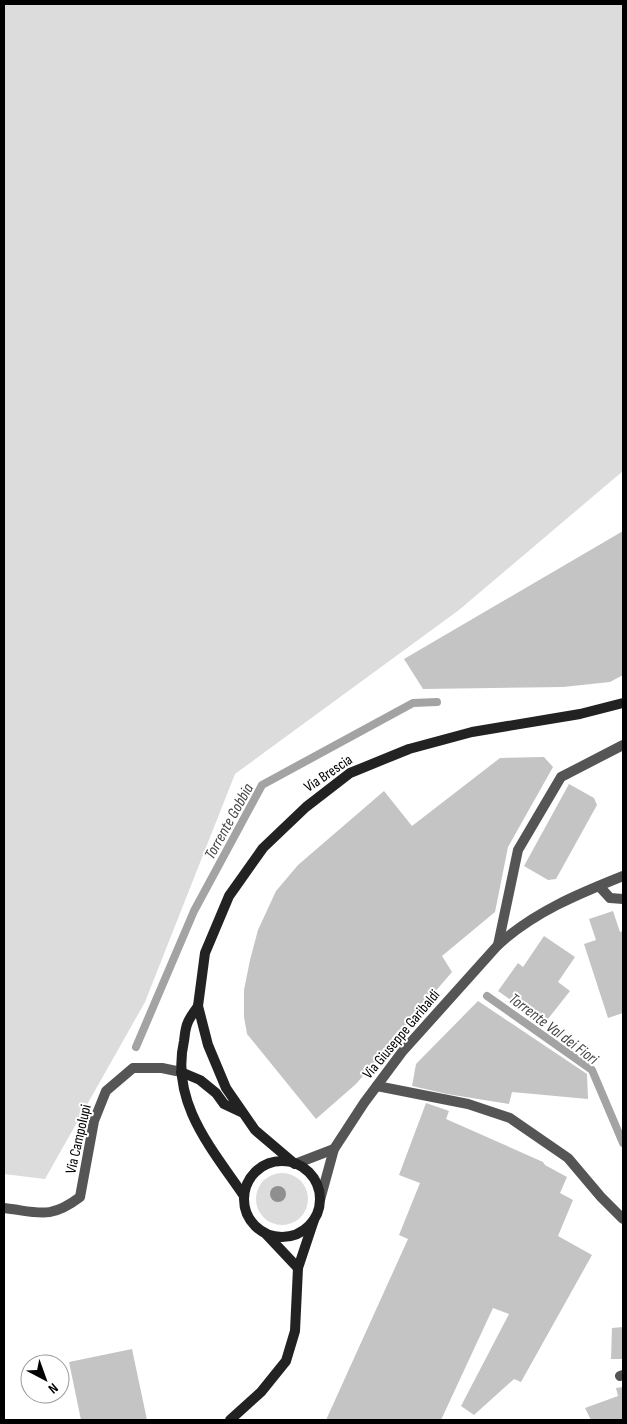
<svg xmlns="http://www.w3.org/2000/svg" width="627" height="1424" font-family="'Sofia Sans Condensed',sans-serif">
<rect width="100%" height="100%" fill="#fff"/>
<!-- green -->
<g fill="#dcdcdc">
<path d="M4,4H623V471L459,610L235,774L145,1002L45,1179L4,1174Z"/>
<circle cx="282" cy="1199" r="26"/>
</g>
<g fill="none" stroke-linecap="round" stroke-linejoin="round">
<!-- stream -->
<g stroke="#a3a3a3" stroke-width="8">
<path d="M487,996L592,1070L623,1143"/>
<path d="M136,1047L194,911L262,785L413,703L437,702"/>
</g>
</g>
<!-- building -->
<g fill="#c4c4c4">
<path d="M623,531V675L610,682L563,687L423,689L404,659Z"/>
<path d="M544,757L553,767L508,847L495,912L442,956L452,972L356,1084L316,1119L247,1034L244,1017V990L250,960L258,930L276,891L298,865L384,791L412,826L500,758Z"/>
<path d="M569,784L594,798L597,805L556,879L548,880L524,866Z"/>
<path d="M613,911L620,932L623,931V1013L608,1018L584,944L596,940L589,919Z"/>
<path d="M544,936L575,957L558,982L570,991L544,1024L498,991L518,963L523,967Z"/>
<path d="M478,1001L587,1074L588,1099L512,1092L509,1104L447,1094L412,1086L416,1064Z"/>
<path d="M426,1103L449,1111L446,1119L543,1162L545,1165L567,1177L560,1193L573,1200L558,1236L592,1255L521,1382L514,1379L474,1415L461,1406L509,1314L493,1308L441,1420H326L408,1239L399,1235L420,1183L399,1175Z"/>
<path d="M623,1327V1359H611L612,1328Z"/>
<path d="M132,1349L147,1420H81L69,1362Z"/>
<path d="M623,1387V1420H591L585,1408L618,1396L616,1388Z"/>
</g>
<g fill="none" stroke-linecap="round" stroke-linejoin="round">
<!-- lane -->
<g stroke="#555" stroke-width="10">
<path d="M377,1086L468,1104L510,1118L568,1158L601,1197L623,1219"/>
<path d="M620,1376L623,1375"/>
</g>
<!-- street -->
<g stroke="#555" stroke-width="10">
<path d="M599,886L610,898L623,899"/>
<path d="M498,945L518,850L561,777L623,745"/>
<path d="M295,1164L334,1149"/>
<path d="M320,1200L334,1149L364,1103L402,1052L498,945C534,912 578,894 623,876"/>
<path d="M4,1208C38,1212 50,1220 80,1197L94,1121L106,1091L133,1068H162L181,1072"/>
</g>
<!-- secondary -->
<g stroke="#222" stroke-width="10">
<path d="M198,1006C195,1011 190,1017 188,1022C185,1028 185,1035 184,1041C170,1102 212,1149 244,1196"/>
<path d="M181,1072L200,1080L216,1093L224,1104L241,1112"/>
<circle cx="282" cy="1199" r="38"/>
<path d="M295,1164L255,1130L226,1088L208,1045L198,1006L205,953L229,896L263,848L306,807L350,773L409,749L472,732L580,714L623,703"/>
<path d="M266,1234L298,1268"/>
<path d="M230,1420L261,1392L286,1361L295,1331L298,1268L314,1220"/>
</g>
</g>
<!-- trees -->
<circle fill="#8f8f8f" cx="278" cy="1194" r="8"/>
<g text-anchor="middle" stroke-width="4" stroke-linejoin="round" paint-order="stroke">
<!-- street labels -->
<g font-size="15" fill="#000" stroke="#fff">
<text transform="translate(328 773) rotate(-34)" y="5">Via Brescia</text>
<text transform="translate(401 1034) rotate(-50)" y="5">Via Giuseppe Garibaldi</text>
<text transform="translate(78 1139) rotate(-77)" y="5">Via Campolupi</text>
</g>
<!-- water labels -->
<g font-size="16" font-style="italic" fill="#444" stroke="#fff">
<text transform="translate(228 821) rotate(-61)" y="6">Torrente Gobbia</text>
<text transform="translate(554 1028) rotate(37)" y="6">Torrente Val dei Fiori</text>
</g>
</g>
<!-- border -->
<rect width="627" height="1424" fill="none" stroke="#000000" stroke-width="10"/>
<!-- north arrow -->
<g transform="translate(45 1379) rotate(139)"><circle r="24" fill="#ffffff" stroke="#999999"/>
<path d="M0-4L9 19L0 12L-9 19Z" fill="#000000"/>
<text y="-8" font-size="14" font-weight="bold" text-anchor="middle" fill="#000000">N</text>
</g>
</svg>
